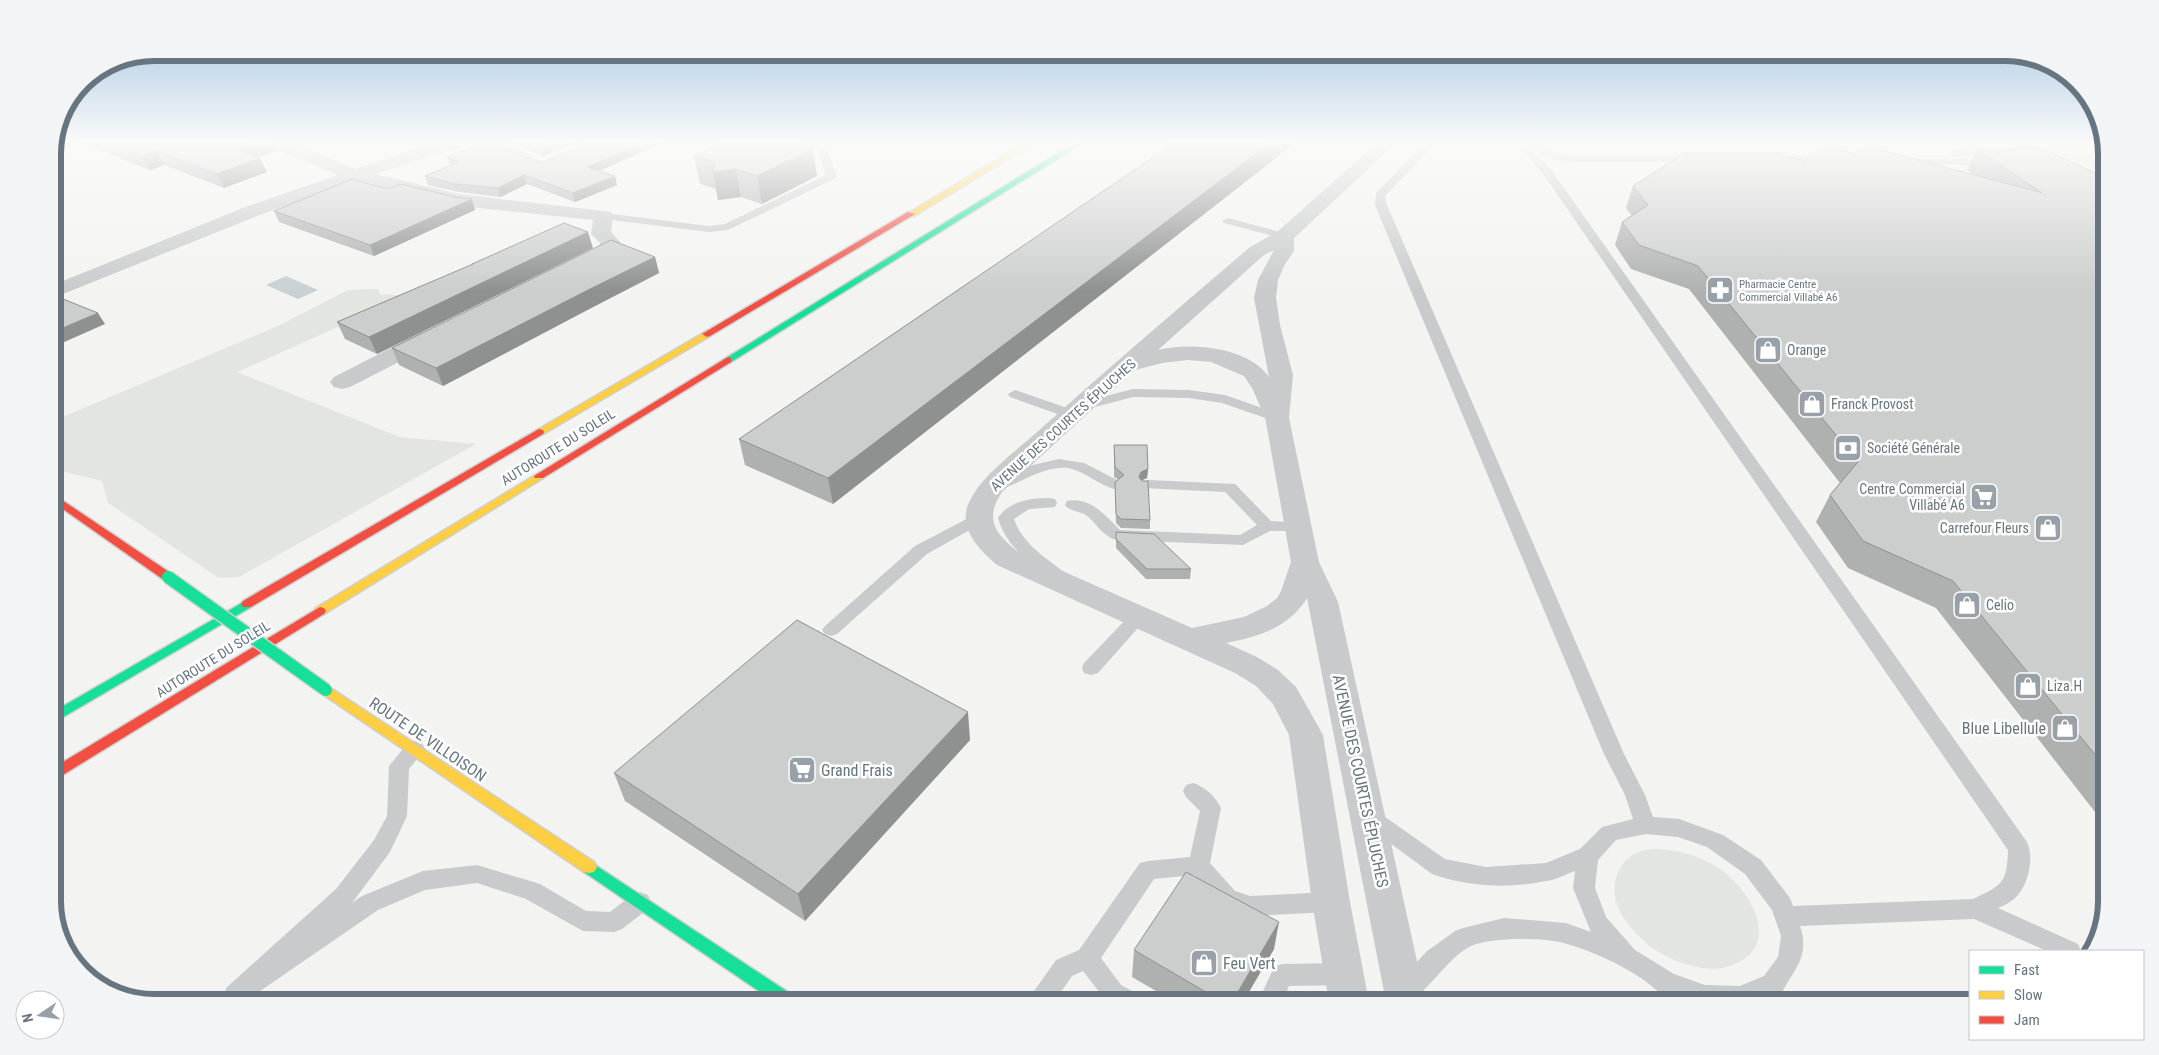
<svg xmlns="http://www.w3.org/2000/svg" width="2159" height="1055" font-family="'Roboto Condensed',sans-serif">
<rect width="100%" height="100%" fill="#f3f3f2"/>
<!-- green -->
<g fill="#e3e6e0">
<path d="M2036,143H2105L2106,175Z"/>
<path d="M378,289L380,294L408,296L237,372L400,437L476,444L239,577L219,578L108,503L102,481L53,469V421L280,325L348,290Z"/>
<path d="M1660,849C1683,851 1704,857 1723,871C1749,891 1779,939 1741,961C1732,966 1721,969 1712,969C1688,967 1664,958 1646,943C1635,933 1623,920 1618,907C1609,885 1618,859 1641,851C1647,849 1654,849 1660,849Z"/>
</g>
<!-- water -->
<path fill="#c9d1d2" d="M286,276L318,290L298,299L266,285Z"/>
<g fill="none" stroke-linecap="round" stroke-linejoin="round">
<!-- fast casing -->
<g stroke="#cfcfd0" stroke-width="3">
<g id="fast">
<path d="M1074,143H1083L731,362H725L723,360Z"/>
<path d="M247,600L251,601L253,604L251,607L53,723V712Z"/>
<path d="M589,861L794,996L796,1002H775L584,872L581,867L584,862Z"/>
</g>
</g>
<!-- slow casing -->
<g stroke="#cfcfd0" stroke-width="3">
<g id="slow">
<path d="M1025,143H1034L914,216L907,214Z"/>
<path d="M707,331L710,332V336L543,434H535L534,432Z"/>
<path d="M539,473L544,476L543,478L324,614H316L314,611L316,608Z"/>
<path d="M326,685L594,862L597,867L594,872L589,873L584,872L321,693L319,690L321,687Z"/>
</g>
</g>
<!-- jam casing -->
<g stroke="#cfcfd0" stroke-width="3">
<g id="jam">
<path d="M908,212L915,214L710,336L707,337L702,334Z"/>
<path d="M728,357L731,358V362L543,478H535L534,476Z"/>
<path d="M539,429L543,430L544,432L543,434L251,607H243L241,604L243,601Z"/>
<path d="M53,494L172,574L174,577L172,580H164L53,502Z"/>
<path d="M320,607L324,608L326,611L324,614L53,781V768Z"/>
</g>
</g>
<!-- lane -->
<g fill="#c9cacb" fill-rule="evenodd">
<path d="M1425,143H1436L1385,196L1387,205L1624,754L1645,795L1653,817L1679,819L1723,835L1761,860L1790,898L1793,906L1973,899C2002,885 2007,884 2008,850L1546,178L1525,152L1513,143H1526L1533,148L1554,174L2027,842C2034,857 2029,882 2018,895C2013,901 2005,905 1998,908L2078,944L2081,951H2047L1974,919L1800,926C1812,961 1788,973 1778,1002H1668C1646,975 1601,954 1567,944C1546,937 1488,937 1469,947C1445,960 1428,994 1406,1002L1398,999L1394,991L1398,983L1426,952L1455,931L1463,928L1504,918L1566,923L1591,932L1573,888L1575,871C1566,874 1556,880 1546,881C1509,889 1469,887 1432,874L1364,824L1361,818L1364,812L1371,809L1378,812L1445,859L1486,867L1546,863L1580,849L1602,827L1633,819L1625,795L1604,754L1375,205L1376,193ZM1646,834L1678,837L1707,847L1745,874L1772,910L1781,936L1778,957L1764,976L1740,986L1705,985L1674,974L1635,950L1606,917L1595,888L1598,860L1616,840Z"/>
<path d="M1529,143H1540L1549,151L1558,154L1579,156H1697L1702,159L1697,162H1579L1557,160L1541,155Z"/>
<path d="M1958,143H1970L1980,152L1975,155L1950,156V152L1966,150Z"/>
<path d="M823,149L828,152L837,176L836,178L728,230L709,232L604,219L598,216L604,213L709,226L725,224L826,175L818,152Z"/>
<path d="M1777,156L1827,157L1832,160L1827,163L1773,161L1772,159Z"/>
<path d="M1904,159H1992L1997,162L1992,165L1900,164L1899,162Z"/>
<path d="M1228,218L1288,234L1290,236L1284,239L1224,223L1222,221Z"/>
<path d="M1133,389L1189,390L1225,395L1282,415L1284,418L1282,421L1277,422L1222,403L1189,398L1133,397L1080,411L1075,410L1073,407L1075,404Z"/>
<path d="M1015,390L1076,411L1078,414L1076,417H1066L1010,397L1008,394Z"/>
<path d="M1059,459L1084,463L1119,481L1122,484L1119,487L1114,489C1100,485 1089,475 1075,470C1050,461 1023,483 1000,489L995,487L992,484L995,481L1033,465Z"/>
<path d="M1148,480L1235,484L1271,521L1304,523L1306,527L1304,531H1270L1243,545L1116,540C1104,537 1096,523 1086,515C1079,511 1069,511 1065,505L1067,501C1090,496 1106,516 1120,530L1240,535L1257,525L1225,492L1142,488L1140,485L1142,482Z"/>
<path d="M1049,498L1055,499L1057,503L1055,507L1029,509L1014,519C1022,543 1045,557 1064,572L1067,576L1064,580L1058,582L1052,580C1030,562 1006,547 998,518C1009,501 1030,498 1049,498Z"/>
<path d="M978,513L984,514L986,518L984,522L927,554L837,634L831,636L825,634L822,630L825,626L915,546Z"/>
<path d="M1139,610L1145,612L1148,616L1145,620L1098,673L1091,675L1084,673L1082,668L1084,663L1133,612Z"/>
<path d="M415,741L422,743L425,749L409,769L407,816L390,852L352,903L362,896L423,871L477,865L540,884L586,911L610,912L632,895L640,892L648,895L651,902L648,909L622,929L614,932L583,931L526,899L477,883L425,890L378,910L244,1002H226L223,995L227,987L336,889L374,840L387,816L389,766L408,743Z"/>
<path d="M1193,783C1204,786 1216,797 1221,808L1210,863L1235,891L1250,896L1331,892L1339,895L1342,902L1339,909L1331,912L1250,916L1219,905L1194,875L1154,879L1101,958L1121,985L1138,994L1142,1002H1107L1083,971L1072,976L1054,1002H1028L1032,994L1056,960L1079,950L1140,863L1148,861L1190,857L1200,811L1186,797L1183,791L1186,785Z"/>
<path d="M1344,963L1352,966L1356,974L1352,982L1344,985L1289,986L1282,1002H1258L1274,967L1282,964Z"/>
</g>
<!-- street -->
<g fill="#c9cacb" fill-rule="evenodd">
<path d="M268,143H292L355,169L433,143H460L458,147L375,174L459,194L611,212L613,216L611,232L620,242C619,246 620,251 616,254C607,262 589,270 577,267L574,263L577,259L599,247L600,243L591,234L593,220L459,206L357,180L257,216L53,298V285L243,208L338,175L270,147Z"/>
<path d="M473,143H499L529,153L532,157L529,161L523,162L475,147Z"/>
<path d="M1377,143H1396L1294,238V251L1285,264L1278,280L1276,298L1280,325L1293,375L1289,418L1319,562L1338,602L1426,1002H1386L1307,598C1289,628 1257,637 1226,643L1257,657L1278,670L1296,687L1323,735L1350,902L1369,1002H1329L1312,902L1289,735L1273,704L1256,686L1235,673L997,565C981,551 960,531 967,508C976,479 1014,453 1036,433C1106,370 1178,309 1250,247L1277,232ZM1274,250L1258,280L1254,298L1269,377C1248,347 1191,342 1158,350L1264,255ZM1188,360L1211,362L1244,376L1252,388L1265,417L1291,562L1281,591L1277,598L1267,606L1244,617L1192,628L1017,551C995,533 984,519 1002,492L1135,370L1162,363Z"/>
<path d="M2010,143H2032L2106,179V191L2012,147Z"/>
<path d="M428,331L436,333L439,338L436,343L350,387L342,389L334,387L330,382L334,377L420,333Z"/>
</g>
<!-- fast -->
<use href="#fast" fill="#16e098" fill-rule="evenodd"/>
<!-- slow -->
<use href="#slow" fill="#ffcf43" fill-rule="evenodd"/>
<!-- jam -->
<use href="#jam" fill="#f24e42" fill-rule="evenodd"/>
<!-- fast-bridge casing -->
<g stroke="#cfcfd0" stroke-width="15" stroke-linecap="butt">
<path id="fast-bridge" d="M168,577L326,690"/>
</g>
<!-- fast-bridge -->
<use href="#fast-bridge" stroke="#16e098" stroke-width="12"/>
</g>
<!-- wall -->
<g fill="#afb0b0">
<path d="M82,143H272L276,151L258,157L267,172L224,188L164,165L150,170Z"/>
<path d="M508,143H573L543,156Z"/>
<path d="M662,143L599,171L617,185L575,202L527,184L500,197L459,192L428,185L425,176L450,166L447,157L542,162Z"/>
<path d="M1295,143L833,504L745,465L739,439Z"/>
<path d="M1977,149L2106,178V826L1936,608L1848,568L1816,522L1830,495L1840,483L1689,289L1631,269L1615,245L1622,222L1632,216L1626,208L1633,186L1855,154L1973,175L1967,170Z"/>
<path d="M694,156L817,176L762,204L741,197L718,200L716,189L700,184Z"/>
<path d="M389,189L475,210L374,256L279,222L274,211Z"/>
<path d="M593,248L377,354L345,339L337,322L472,265V264Z"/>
<path d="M655,257L659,273L593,307L443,386L399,365L392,348Z"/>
<path d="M1114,445L1148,469L1147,478L1142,480L1150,520V529L1121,528L1116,523L1115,482L1118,479L1114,477Z"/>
<path d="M1116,532L1191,569L1190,579H1146L1116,548Z"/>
<path d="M970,740L805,921L625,801L614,773Z"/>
<path d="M1274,949L1243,1002H1175L1132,977L1134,950Z"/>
</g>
<!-- shaded-wall -->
<g fill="#8f9090">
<path d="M54,143H80L53,153Z"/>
<path d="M250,143H272L276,151L241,163L234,149Z"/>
<path d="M551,143H573L543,156L540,148Z"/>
<path d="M641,143H662L590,175L587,167Z"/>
<path d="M1270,143H1295L833,504L828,478Z"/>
<path d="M813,149L817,176L762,204L757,176Z"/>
<path d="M157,151L164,165L150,170L143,156Z"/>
<path d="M260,158L267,172L224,188L217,174Z"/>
<path d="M736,169L741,197L718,200L713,172Z"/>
<path d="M524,175L527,184L500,197L498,188Z"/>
<path d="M615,176L617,185L575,202L573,193Z"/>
<path d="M472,199L475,210L374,256L370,245Z"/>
<path d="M588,232L593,248L377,354L369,337Z"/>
<path d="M655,257L659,273L593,307L443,386L436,368L588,290Z"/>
<path d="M98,313L105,324L53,347V332Z"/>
<path d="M1148,469L1147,478L1140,481L1139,477L1141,472Z"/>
<path d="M968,712L970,740L805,921L798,894Z"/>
<path d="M1279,922L1274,949L1243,1002H1232Z"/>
</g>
<!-- building -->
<g fill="#cccdcd" stroke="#8f9090">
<path d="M111,143H250L234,149L260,158L217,174L157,151L143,156Z"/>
<path d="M528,143H551L540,148Z"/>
<path d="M592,143H641L587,167L615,176L573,193L524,175L498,188L456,184L425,176L459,162L447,157L483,144L542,162Z"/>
<path d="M721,143H794L813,149L757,176L736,169L713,172L715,162L694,156Z"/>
<path d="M1174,143H1270L828,478L739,439Z"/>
<path d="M1826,146L1855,154L1866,146L2042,193L1977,149H2044L2106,178V768L1953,581L1863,541L1830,495L1858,462L1698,266L1639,245L1622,222L1648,205L1633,186L1685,153H1777L1804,161Z"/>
<path d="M352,179L389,189L401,184L455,197L472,199L370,245L274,211Z"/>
<path d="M564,223L588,232L369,337L337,322L473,264H472Z"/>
<path d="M611,240L655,257L588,290L436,368L392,348Z"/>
<path d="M53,295L98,313L53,332Z"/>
<path d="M1114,445H1147L1148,469L1141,472L1139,477L1142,481H1148L1150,520L1121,519L1116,514L1115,482L1124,475L1115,467Z"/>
<path d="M1116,532L1154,534L1191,569H1147L1116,539Z"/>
<path d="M797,620L968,712L798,894L614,773Z"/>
<path d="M1186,872L1279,922L1232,1002H1223L1134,950Z"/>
<path d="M1057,1000L1061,1002H1055Z"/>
</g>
<!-- sky -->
<linearGradient id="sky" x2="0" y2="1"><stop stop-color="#9bc0df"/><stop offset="0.49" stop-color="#fafaf9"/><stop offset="1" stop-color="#fafaf9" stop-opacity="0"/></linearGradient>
<rect width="2159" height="291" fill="url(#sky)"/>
<!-- icons -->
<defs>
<g id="pharmacy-square" transform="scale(1.4375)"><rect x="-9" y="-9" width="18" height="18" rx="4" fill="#97a1a7" stroke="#fff"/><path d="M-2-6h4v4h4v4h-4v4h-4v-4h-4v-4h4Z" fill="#fff"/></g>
<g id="shop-square" transform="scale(1.4375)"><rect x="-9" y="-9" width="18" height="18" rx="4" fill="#97a1a7" stroke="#fff"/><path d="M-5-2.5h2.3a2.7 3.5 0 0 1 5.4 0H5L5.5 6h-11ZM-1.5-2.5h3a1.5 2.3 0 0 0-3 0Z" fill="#fff"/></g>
<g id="bank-square" transform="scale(1.4375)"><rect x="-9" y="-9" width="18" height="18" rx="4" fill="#97a1a7" stroke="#fff"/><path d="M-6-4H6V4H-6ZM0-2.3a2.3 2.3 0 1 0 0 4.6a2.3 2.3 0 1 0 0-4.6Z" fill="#fff"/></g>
<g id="supermarket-square" transform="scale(1.4375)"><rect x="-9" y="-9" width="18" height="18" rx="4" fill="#97a1a7" stroke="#fff"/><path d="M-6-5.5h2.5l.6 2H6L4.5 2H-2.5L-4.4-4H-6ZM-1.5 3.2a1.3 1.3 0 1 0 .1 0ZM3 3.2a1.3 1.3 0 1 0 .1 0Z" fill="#fff"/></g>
</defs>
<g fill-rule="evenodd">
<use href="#pharmacy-square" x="1720" y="290"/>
<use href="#shop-square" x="1768" y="350"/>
<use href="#shop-square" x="1812" y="404"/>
<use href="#bank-square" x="1848" y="448"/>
<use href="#supermarket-square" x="1984" y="497"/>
<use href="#shop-square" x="2048" y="528"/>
<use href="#shop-square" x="1967" y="605"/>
<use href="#shop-square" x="2028" y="686"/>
<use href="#shop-square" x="2065" y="728"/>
<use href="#supermarket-square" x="802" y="770"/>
<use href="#shop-square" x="1204" y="963"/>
</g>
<g text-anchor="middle" stroke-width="5" stroke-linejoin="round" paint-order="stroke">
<!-- far-poi labels -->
<g font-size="11" fill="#66757f" stroke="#fff" text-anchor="start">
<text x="1739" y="288">Pharmacie Centre<tspan x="1739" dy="13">Commercial Villabé A6</tspan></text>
</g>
<!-- poi labels -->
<g font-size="14" fill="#66757f" stroke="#fff" text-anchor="start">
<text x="1787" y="355">Orange</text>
<text x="1831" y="409">Franck Provost</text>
<text x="1867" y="453">Société Générale</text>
<text x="1965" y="494" text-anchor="end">Centre Commercial<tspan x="1965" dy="16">Villabé A6</tspan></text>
<text x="2029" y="533" text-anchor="end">Carrefour Fleurs</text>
<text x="1986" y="610">Celio</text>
<text x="2047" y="691">Liza.H</text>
</g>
<!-- street labels -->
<g font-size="14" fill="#66757f" stroke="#fff">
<text transform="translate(1063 425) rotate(-42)" y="5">AVENUE DES COURTES ÉPLUCHES</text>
<text transform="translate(558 447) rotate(-32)" y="5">AUTOROUTE DU SOLEIL</text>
<text transform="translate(213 659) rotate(-32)" y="5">AUTOROUTE DU SOLEIL</text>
</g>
<!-- near-poi labels -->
<g font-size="16" fill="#66757f" stroke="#fff" text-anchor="start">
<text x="2046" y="734" text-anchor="end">Blue Libellule</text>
<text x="821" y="776">Grand Frais</text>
<text x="1223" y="969">Feu Vert</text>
</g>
<!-- near-street labels -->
<g font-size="16" fill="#66757f" stroke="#fff">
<text transform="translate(428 739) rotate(34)" y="6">ROUTE DE VILLOISON</text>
<text transform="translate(1361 781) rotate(78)" y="6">AVENUE DES COURTES ÉPLUCHES</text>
</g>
</g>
<!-- crop -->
<path d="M0 0H2159V1055H0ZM154 61H2005A93 93 0 0 1 2098 154V901A93 93 0 0 1 2005 994H154A93 93 0 0 1 61 901V154A93 93 0 0 1 154 61Z" fill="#f3f4f5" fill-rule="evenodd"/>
<path fill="none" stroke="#66757f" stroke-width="6" d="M154 61H2005A93 93 0 0 1 2098 154V901A93 93 0 0 1 2005 994H154A93 93 0 0 1 61 901V154A93 93 0 0 1 154 61Z"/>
<!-- legend -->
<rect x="1969" y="950" width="175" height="90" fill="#ffffff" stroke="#c2c8cc"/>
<rect x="1979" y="966" width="25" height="8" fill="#16e098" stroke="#c2c8cc"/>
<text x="2014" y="975" font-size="15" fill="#66757f">Fast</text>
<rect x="1979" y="991" width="25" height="8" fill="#ffcf43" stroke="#c2c8cc"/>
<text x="2014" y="1000" font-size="15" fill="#66757f">Slow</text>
<rect x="1979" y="1016" width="25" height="8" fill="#f24e42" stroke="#c2c8cc"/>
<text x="2014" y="1025" font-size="15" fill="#66757f">Jam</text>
<!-- north arrow -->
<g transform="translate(40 1015) rotate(257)"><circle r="24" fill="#ffffff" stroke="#c2c8cc"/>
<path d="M0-4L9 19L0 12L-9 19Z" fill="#97a1a7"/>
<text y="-8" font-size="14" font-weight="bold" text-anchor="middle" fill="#66757f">N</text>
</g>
</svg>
